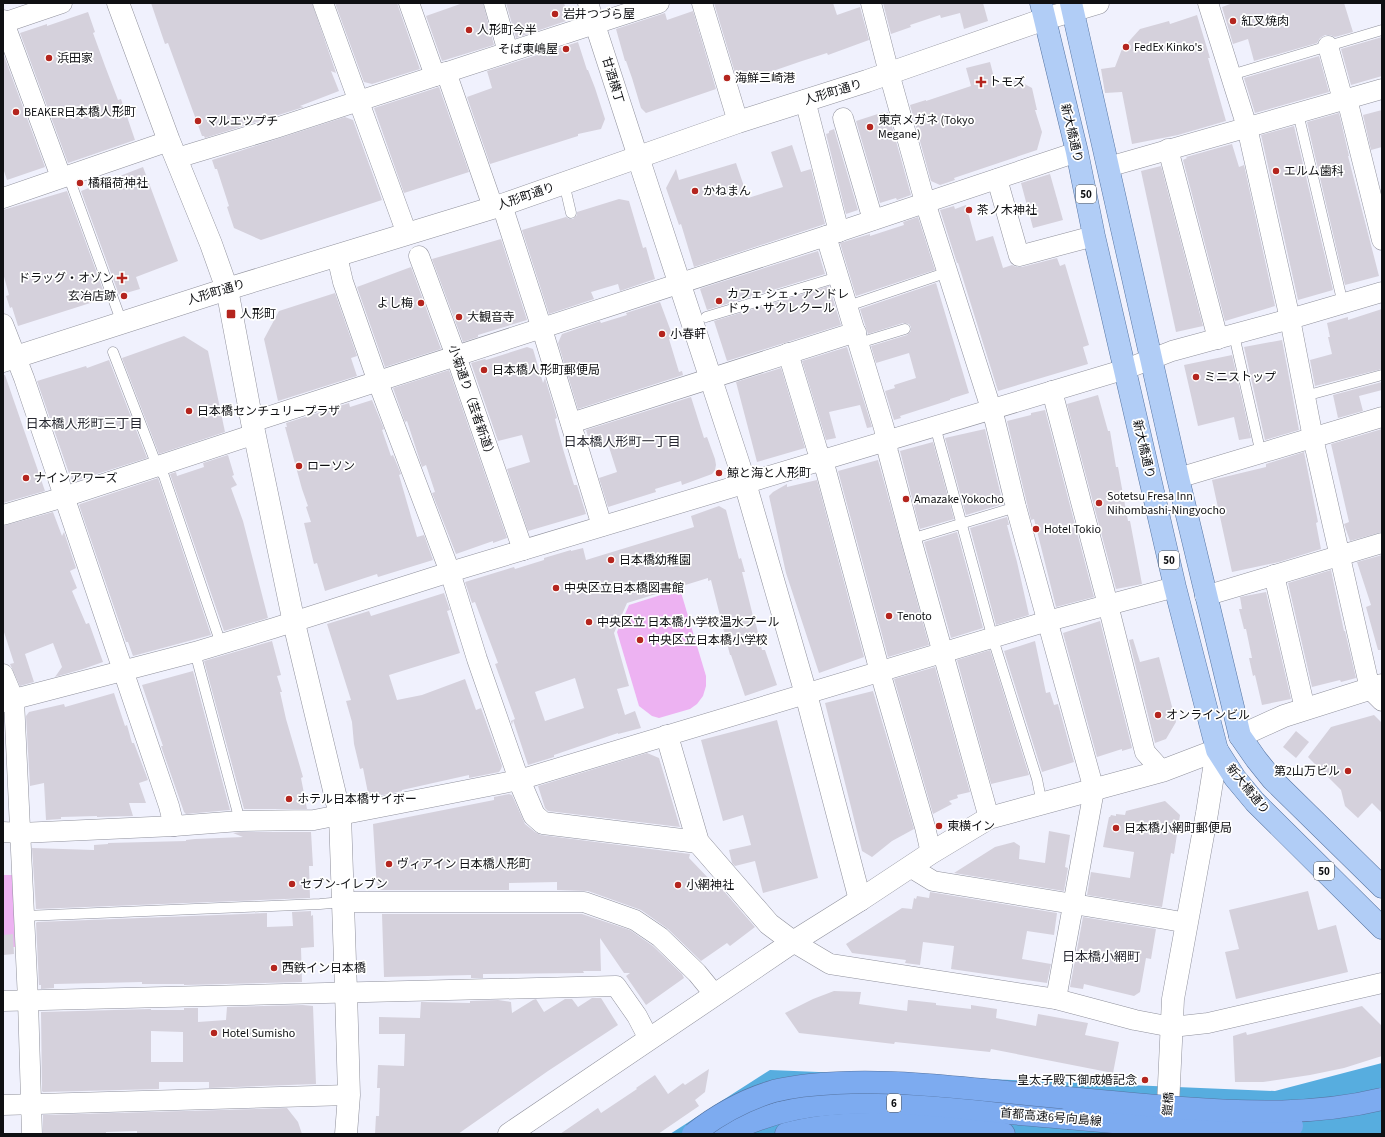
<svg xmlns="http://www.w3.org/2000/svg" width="1385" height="1137" font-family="'Source Sans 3','Noto Sans JP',sans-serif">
<rect width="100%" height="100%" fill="#f0f1fd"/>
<!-- green -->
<g fill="#edb2f2">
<path d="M680,589L706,676V686L703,696L697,704L690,709L659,718L652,716L639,706L617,632L629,605Z"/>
<path d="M3,875H13L15,947H3Z"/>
</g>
<!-- water -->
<path fill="#57addf" d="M1382,1063V1134H670L770,1070L1275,1091Z"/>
<!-- building -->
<g fill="#d5d1dc" fill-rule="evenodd">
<path d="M151,3H312L336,73L331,71L339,91L300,106L304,107L205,138L204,136H202L168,43L165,44Z"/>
<path d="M335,3H397L420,69L372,84L364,82Z"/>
<path d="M463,3H483L494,45L442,61L426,16Z"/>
<path d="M506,3H564L569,20L516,38Z"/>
<path d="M714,3H833L837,15L860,7L869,40L828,55L827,53L802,61L738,83Z"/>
<path d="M883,3H983L988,21L964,29L960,13L941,18L940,15L910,25L911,27L891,34Z"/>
<path d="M1233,3H1344L1353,32L1335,37L1330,35H1325L1320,38L1317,43L1254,61L1248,39L1233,44L1222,7Z"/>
<path d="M693,11L716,89L646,113L641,108L632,78L626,61H625L616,29L665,13L667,20Z"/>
<path d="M88,12L95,32L93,33L105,66L118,100L121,99L135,140L68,163L20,33L47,24V26Z"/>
<path d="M1197,15L1210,58H1208L1226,121L1178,135L1132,144L1122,92L1105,93L1101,69L1115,67L1122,49L1140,29L1169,21L1170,24Z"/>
<path d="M1382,37V76L1351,85L1341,49Z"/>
<path d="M578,42L587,70H588L595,88L605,119L601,129L578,134V136L490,164L467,97L492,88L487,71Z"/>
<path d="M3,53L45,167L7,180L3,168Z"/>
<path d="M1319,56L1329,92L1255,113L1244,78Z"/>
<path d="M990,62L996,85L1015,79L1032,88L1037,110H1035L1042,132L1037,150L954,178L955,180L940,185L931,181L910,105L926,100V101L971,86L966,68Z"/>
<path d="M439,87L469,172L404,193L374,108Z"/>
<path d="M1382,110V147L1371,150L1363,115Z"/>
<path d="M884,112V114L888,112L911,195L897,200L896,198L880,203L856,121Z"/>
<path d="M1339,113L1349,156H1348L1379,276L1345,285L1307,122Z"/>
<path d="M345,117L353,120L382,200L261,240L234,228L227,207L229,206L217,169H215L212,160Z"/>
<path d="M1294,126L1333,290L1298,300L1261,135Z"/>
<path d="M834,129L858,210L846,214L826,134L829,133V131Z"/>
<path d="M1232,144L1239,167L1244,165L1275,306L1225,321L1183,160L1187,158L1186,157Z"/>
<path d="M792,145L801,172L811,169L825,224L694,267L681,224L679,225L666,188L676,169L679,180L736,163L748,198L783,187L771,152Z"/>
<path d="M1161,166L1203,326L1176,332L1141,171Z"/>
<path d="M143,167L178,261L136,277L140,289L119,295L81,191Z"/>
<path d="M1050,174L1063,220L1033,228L1021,183Z"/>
<path d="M67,191L106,298L18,326L12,307L10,308L6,296L9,295L3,273V210Z"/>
<path d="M619,199L629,201L643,248L646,247L655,279L620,291L618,284L591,292L594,299L549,314L522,230L566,217L569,219H573L577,215V212Z"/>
<path d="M966,205L976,241L993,236L1003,268L1012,265L1016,267H1022L1057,258L1060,266L1065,264L1089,345L1083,347L1088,364L998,391L958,263H957L940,210L954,206L955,209Z"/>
<path d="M918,217L935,270L856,296L840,243L870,234V236L904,225L903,222Z"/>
<path d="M501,239L527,320L478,335V337L463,342L432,259Z"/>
<path d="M818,251L825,274L707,310L700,289L702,288Z"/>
<path d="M411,267L441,349L385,367L357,287Z"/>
<path d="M936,283L969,393L950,399V400L900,416L901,418L894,420L885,391L895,388L894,385L916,378L909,353L876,363L871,346L907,335L911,331V327L909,324L903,323L868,334L860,309Z"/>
<path d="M829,286L841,325L727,361L714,321Z"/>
<path d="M335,293L357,356L351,358L357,376L278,401L264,339L279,311Z"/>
<path d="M660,302L673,337L669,339L679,372L682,371L683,375L578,409L558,343L562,334L600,321L601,323L627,315L626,313Z"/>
<path d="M1382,309V369L1315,386L1310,360L1332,354L1328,337H1330L1327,323L1348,317V320Z"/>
<path d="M184,336L208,351L225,432L159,454L122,358Z"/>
<path d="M1282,340L1299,430L1265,440L1244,347Z"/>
<path d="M527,347L533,349L543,383L545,378L557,418L555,419L563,449L574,485H577L586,514L528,531L507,469L530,462L522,435L498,441L471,363L485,359L486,360Z"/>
<path d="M847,347L872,427L867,428L860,405L829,412L836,438L826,440L802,361Z"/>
<path d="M1232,355L1251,438L1239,440L1234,417L1198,426L1184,365Z"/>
<path d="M109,360L147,458L75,481L71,479L37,381L86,366L87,368Z"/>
<path d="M781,368L805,448L757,462L736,382Z"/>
<path d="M449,370L507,538L493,543V541L456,554L434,498L432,493L435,492L426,465L422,467L407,421L405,422L393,388Z"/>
<path d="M3,375H5L45,491L3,503Z"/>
<path d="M1382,382V390L1359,396L1363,411L1338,418L1333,395Z"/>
<path d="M1098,395L1108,431H1110L1116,467H1118L1128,521H1130L1142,584L1116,589L1067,404Z"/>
<path d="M691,397L704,438L707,437L715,459L716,465L715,470L712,474L682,485L681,481L655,489L656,492L608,507L599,478L617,472L608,444L592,449L586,430Z"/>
<path d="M372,400L384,429L382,430L391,456L393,455L401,474L399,475L417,537L424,535L433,560L378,577L377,574L325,591L317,563L314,564L304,523L311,522L306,507L308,506L302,489L285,427H287L286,423L349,403L350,407Z"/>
<path d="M1045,410L1094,597L1056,607L1034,519L1031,520L1007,421L1031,415V413Z"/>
<path d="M985,429L1003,504L966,515L945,438Z"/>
<path d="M1382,429V532L1350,541L1344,524L1349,522L1331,444Z"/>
<path d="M933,442L954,519L920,529L900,451Z"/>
<path d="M1304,452L1318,522L1316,523L1321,549L1279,562L1232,572L1212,480L1266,467V464Z"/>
<path d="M228,455L234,475L232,476L237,485L231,488L243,521L268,618L224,631L170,474L176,472L177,476L204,467L203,463Z"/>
<path d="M878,460L929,645L888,657L838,471Z"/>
<path d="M158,478L211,635L133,656L128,642H126L79,505L80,504Z"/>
<path d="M817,480L864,657L819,673L786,573L769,496L773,492L787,484V487Z"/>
<path d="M719,506L726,510L739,559L741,558L745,572H742L753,616H754L762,650H765L777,685L745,696L731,655H730L711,580L708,581V578L627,603L614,633L629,686L617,689L625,715L635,711L641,728L618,734V733L554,755V757L528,765L513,720L512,725L511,721L515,719L495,664L498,663L475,602L472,603L465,582L514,567L515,569L544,560V558L571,550V551L583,548L586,560L694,527L691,516ZM575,678L584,708L545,721L535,692Z"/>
<path d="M53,512L62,536L64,532L76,568L70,571L77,588L72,591L86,624L89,623L103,662L83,669L55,677L62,667L53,643L25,654L34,682L20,686L10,664L14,663L3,629V526Z"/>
<path d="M1007,517L1009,525H1007L1017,562L1029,615L996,625L970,528Z"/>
<path d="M957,532L983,628L951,638L924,542Z"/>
<path d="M1382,555V650H1378L1366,607L1371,605L1357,562Z"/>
<path d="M1331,570L1344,631H1345L1356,678L1341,682L1340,680L1312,687L1288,583Z"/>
<path d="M1266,592L1291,699L1262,705L1255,675L1253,676L1249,658H1252L1246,629H1244L1239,609H1242L1240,597Z"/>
<path d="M444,593L450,610L447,611L460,653L389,675L397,700L422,695L465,679L476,710L481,708L502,766L501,769L499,772L469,778V775L451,779L402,790V791L369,798L363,768L360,769L354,744L352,722L346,701L351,700L327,624L369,611L371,616Z"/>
<path d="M1100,621L1132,748L1122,751V749L1097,757L1063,633Z"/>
<path d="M1133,639L1140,662L1159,657L1176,722L1166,739L1155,743L1129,640Z"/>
<path d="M272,641L281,675L277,676L282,692H280L286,719L303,777L301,778L307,809H244L204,661Z"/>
<path d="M1035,641L1046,693L1050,692L1054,705L1058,704L1074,762L1042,772L1004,651Z"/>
<path d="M990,650L1029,775L991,784L957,660Z"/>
<path d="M935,667L970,792L957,795L958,798L949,801L952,804L933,814L894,679Z"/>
<path d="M193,671L230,810L186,814L184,812L161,746H163L142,685Z"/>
<path d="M873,691L914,829L892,841L872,857L862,851L825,703Z"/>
<path d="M114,693L125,726L127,725L132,743H134L148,780L139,783L146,803H129L133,816L97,817V816L61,817V819L46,820L44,783L30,786L26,716L29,712L64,704L65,707Z"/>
<path d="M1374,715L1382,723V813L1372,803L1358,818L1345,806L1341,790L1308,757L1331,727Z"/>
<path d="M777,720L818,878L763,893L755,861L735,866L732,863L729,850L751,845L743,815L723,821L701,740Z"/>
<path d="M1296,731L1309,742L1296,758L1283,747Z"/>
<path d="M647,753L659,758L680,827L548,811L545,808L538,786Z"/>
<path d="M509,794L512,795L525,824L535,832L541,835L690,854L689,858L714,884L716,882L755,927L730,946L727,943L701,961L668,929L641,910L588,891L557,890V882L509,883V890H377L373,824L494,800V797Z"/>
<path d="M1165,801L1180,815L1174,854L1171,853L1162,907L1087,895L1091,872L1130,878L1134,852L1103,847L1109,817H1110L1111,815L1116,816V814L1125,815L1126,811Z"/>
<path d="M1049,831L1070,835L1065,867L1068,868L1064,891L954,873L995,847L1014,842L1020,846L1019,859L1045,863Z"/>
<path d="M311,832L313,866H309L310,898L36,909L32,848L94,850V845L108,844V843L186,841V840L195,839L243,837L233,833L241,832Z"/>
<path d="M1308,891L1318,930L1336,925L1348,972L1236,999L1225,952L1239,949L1229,910Z"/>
<path d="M930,892L1057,913L1054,935L1027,931L1022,959L1051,964L1047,983L951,969L954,946L923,942L920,965L905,963L906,960L852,953L846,944L902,908L912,909L914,898L916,899L917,896L929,898Z"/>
<path d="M311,911V916L313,915L314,947L301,948L302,982L184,985V984H142V982L54,984V988L41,989V985H39L36,923L37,922L267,913V927L293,926L292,912Z"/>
<path d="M382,914H582L630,930L653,946L682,974L684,978L646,1005L626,976L630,973H624L600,938L601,971H583L584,973L483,974V978H471V975L384,977Z"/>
<path d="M1083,917L1156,929L1151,959L1146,958L1140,992L1134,996L1084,984L1083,989L1070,987Z"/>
<path d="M13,934L14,954L3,955V935Z"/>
<path d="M834,991L861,992L859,1004L907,1011L908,1000L936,1003V1005L971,1009V1005L997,1009L996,1018L1036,1026L1038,1014L1088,1023L1085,1035L1119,1042L1113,1073L991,1049L990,1052L895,1042L894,1044L799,1033L785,1013L813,999Z"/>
<path d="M592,998H601L618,1025L548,1071L458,1134H375L376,1116H379L380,1088H377L378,1065L404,1066L405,1034H379V1017L420,1018L421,1002L470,1003V1001L498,1000L511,1002L512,1013L533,1000L536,999L544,1012L565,999H572L578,1007Z"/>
<path d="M303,1005L313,1006L316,1084L209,1088V1082H159V1089L43,1092L42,1091L41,1012L151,1009V1010H184V1008H198V1022L226,1020L227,1007ZM151,1031L183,1032V1062H151Z"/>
<path d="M1362,1006L1382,1026V1056L1344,1068L1310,1075L1263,1082H1235L1233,1036L1246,1032L1247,1035Z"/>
<path d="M709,1069L705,1092L695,1100L699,1106L658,1134H560L598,1108L601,1113L637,1089L636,1088L655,1075L668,1094L683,1083L685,1085Z"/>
<path d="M287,1108L298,1122L302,1134H137V1131L106,1132V1134H43V1115Z"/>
</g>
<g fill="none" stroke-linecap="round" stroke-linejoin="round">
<!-- lane casing -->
<g stroke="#90919c" stroke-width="11">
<g id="lane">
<path d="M1231,75L1382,30"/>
<path d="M1298,113L1343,304"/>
<path d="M68,175L122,323"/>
<path d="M564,183L571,213"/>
<path d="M848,306L948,272"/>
<path d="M706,317L838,277"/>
<path d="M1234,335L1261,454"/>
<path d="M859,343L905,329"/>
<path d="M113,352L157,466L164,476L221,644"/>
<path d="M1305,396L1382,375"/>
<path d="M935,426L993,639L1037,779L1042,804"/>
<path d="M911,539L1016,507"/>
<path d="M195,652L240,821"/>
<path d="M24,916L320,904L343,902"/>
</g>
</g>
<!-- street casing -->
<g stroke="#90919c" stroke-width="21">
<g id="street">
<path d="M323,3L407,234"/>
<path d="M409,3L435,76"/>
<path d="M494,3L508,52"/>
<path d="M588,3L638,157"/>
<path d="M702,3L738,122"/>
<path d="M871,3L889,73L925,202L995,421L1016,507L1094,790L1056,999"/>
<path d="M1208,3L1247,127L1290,319L1313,438L1370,689L1382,701"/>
<path d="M3,20L61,177"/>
<path d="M3,23L62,3"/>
<path d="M1328,46L1343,100"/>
<path d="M446,72L493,207"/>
<path d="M1347,99L1382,240"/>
<path d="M805,100L839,232"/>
<path d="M843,118L873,220"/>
<path d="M1168,149L1218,339"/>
<path d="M177,158L276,128L659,3"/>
<path d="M1108,167L1382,89"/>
<path d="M997,179L1019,256L1094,236"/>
<path d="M3,198L169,141"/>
<path d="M502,205L542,329L602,526"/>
<path d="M826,236L884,428L888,452L911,539L989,818"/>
<path d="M337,256L343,282L378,382L450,572L477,659L519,780"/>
<path d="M419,256L456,356L523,550"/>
<path d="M3,324L24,378L169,806L174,826"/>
<path d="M788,353L817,449L826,471L880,672L925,827L931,853"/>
<path d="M1052,391L1108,605L1145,752L1162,771"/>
<path d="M252,422L826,236L1077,152"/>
<path d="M571,423L856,332"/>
<path d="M1178,478L1382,417"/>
<path d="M3,515L64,497L255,434"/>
<path d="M1274,575L1305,709"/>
<path d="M1205,596L1382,543"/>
<path d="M3,674L14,700L28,1000L32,1134"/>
<path d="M3,702L195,652L274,628L450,572L1126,369L1172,351L1290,319L1382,292"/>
<path d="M3,832L20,833L174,826L240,821L314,820L519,780L1048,621L1175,587"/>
<path d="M910,867L933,881L1165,919L1187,923"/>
<path d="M343,902H584L635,920L660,937L697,973L715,995"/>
<path d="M793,942L830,964L1056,999L1135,1020L1172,1027L1208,1023L1382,983"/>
<path d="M3,1001L616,986L637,1016L649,1039"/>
<path d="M3,1105L349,1095"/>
</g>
</g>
<!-- secondary casing -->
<g stroke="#90919c" stroke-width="23">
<g id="secondary">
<path d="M118,3L169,141L211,244L227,289L252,422L294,623L340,815L346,991L349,1095L346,1134"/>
<path d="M638,157L745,483L806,694L860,900"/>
<path d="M3,361L227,289L502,205L738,122L867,81L1045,19L1098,3"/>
<path d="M667,736L698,842L769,924L793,942"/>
<path d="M1240,736L1284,716L1382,685"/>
<path d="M519,780L534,815L543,823L698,842"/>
<path d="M1167,1127L1173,999L1207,813L1217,750"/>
<path d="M509,1134L793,942L860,900L931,853L989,818L1162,771L1217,750"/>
</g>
</g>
<!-- primary casing -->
<g stroke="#5675a3" stroke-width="23">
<g id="primary">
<path d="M1041,3L1077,152L1094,236L1175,587L1217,750L1235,778L1255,802L1382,928"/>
<path d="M1071,3L1178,478L1240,736L1256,759L1272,779L1382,887"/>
</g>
</g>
<!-- highway casing -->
<g stroke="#5675a3" stroke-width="23">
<g id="highway">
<path d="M724,1134C746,1123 771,1114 795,1109C846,1099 898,1103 950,1108C989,1111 1028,1115 1068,1118"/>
<path d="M786,1134C857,1115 933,1128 1004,1134"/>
</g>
</g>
<!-- lane -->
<use href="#lane" stroke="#fff" stroke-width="10"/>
<!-- street -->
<use href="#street" stroke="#fff" stroke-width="20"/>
<!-- secondary -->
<use href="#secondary" stroke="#fff" stroke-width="22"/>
<!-- primary -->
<use href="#primary" stroke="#b1cdf6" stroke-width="22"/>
<!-- highway -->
<use href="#highway" stroke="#7dabf0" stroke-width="22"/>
<!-- highway-bridge casing -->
<g stroke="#5675a3" stroke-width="23" stroke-linecap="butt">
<g id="highway-bridge">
<path d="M1068,1118C1143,1125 1217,1130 1292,1126"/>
<path d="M693,1134C717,1115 744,1100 774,1091C794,1086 816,1084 837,1083C900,1080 964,1088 1027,1094C1078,1099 1130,1104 1182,1108C1249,1113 1316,1115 1382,1099"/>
</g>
</g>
<!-- highway-bridge -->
<use href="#highway-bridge" stroke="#7dabf0" stroke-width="22"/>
</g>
<!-- markers -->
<g fill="#b4251e" stroke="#fff" stroke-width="1.5">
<circle cx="555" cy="14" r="4"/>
<circle cx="1233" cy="21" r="4"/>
<circle cx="469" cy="30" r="4"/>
<circle cx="1126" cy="47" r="4"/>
<circle cx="566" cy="49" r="4"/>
<circle cx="49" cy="58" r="4"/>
<circle cx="727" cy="78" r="4"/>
<path d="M979 76h4v4h4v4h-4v4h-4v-4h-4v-4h4z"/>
<circle cx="16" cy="112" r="4"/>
<circle cx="198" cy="121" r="4"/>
<circle cx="870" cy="127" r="4"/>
<circle cx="1276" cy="171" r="4"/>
<circle cx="80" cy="183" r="4"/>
<circle cx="695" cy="191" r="4"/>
<circle cx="969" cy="210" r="4"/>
<path d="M120 272h4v4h4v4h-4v4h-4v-4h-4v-4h4z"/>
<circle cx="124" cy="296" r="4"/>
<circle cx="719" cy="301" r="4"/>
<circle cx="421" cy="303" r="4"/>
<rect x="226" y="309" width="10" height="10" rx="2"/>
<circle cx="459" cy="317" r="4"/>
<circle cx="662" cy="334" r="4"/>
<circle cx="484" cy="370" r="4"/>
<circle cx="1196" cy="377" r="4"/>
<circle cx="189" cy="411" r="4"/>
<circle cx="299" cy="466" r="4"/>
<circle cx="719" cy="473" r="4"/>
<circle cx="26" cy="478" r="4"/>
<circle cx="906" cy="499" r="4"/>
<circle cx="1099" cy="503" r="4"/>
<circle cx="1036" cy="529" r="4"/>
<circle cx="611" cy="560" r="4"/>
<circle cx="556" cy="588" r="4"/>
<circle cx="889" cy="616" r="4"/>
<circle cx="589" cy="622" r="4"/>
<circle cx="640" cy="640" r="4"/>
<circle cx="1158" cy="715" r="4"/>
<circle cx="1348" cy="771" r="4"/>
<circle cx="289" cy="799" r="4"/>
<circle cx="939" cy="826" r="4"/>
<circle cx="1116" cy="828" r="4"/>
<circle cx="389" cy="864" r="4"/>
<circle cx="292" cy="884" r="4"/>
<circle cx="678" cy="885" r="4"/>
<circle cx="274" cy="968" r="4"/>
<circle cx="214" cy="1033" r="4"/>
<circle cx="1145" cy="1080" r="4"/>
</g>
<g text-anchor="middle" stroke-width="3.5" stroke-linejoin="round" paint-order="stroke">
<!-- shield labels -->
<g fill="#fff" stroke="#57585a" stroke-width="1">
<rect x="1076" y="185" width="20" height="18" rx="3"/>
<rect x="1159" y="551" width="20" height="18" rx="3"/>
<rect x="1314" y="862" width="20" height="18" rx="3"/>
<rect x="887" y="1094" width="14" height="18" rx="3"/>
</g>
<g font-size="11" font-weight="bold" fill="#0f1013">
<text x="1086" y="198">50</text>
<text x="1169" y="564">50</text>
<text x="1324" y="875">50</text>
<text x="894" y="1107">6</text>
</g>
<!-- poi labels -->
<g font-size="12" fill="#0f1013" stroke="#fff" text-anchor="start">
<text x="563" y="18">岩井つづら屋</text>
<text x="1241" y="25">紅叉焼肉</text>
<text x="477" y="34">人形町今半</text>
<text x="1134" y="51">FedEx Kinko's</text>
<text x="558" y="53" text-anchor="end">そば東嶋屋</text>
<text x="57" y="62">浜田家</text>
<text x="735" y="82">海鮮三崎港</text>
<text x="989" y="86">トモズ</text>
<text x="24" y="116">BEAKER日本橋人形町</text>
<text x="878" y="124">東京メガネ (Tokyo<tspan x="878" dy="14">Megane)</tspan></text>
<text x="206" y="125">マルエツプチ</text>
<text x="1284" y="175">エルム歯科</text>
<text x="88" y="187">橘稲荷神社</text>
<text x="703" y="195">かねまん</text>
<text x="977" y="214">茶ノ木神社</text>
<text x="114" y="282" text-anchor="end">ドラッグ・オゾン</text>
<text x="727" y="298">カフェ シェ・アンドレ<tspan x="727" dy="14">ドゥ・サクレクール</tspan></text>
<text x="116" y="300" text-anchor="end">玄冶店跡</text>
<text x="413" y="307" text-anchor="end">よし梅</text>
<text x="240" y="318">人形町</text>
<text x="467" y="321">大観音寺</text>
<text x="670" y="338">小春軒</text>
<text x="492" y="374">日本橋人形町郵便局</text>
<text x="1204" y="381">ミニストップ</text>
<text x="197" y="415">日本橋センチュリープラザ</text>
<text x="307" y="470">ローソン</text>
<text x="727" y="477">鯨と海と人形町</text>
<text x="34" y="482">ナインアワーズ</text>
<text x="1107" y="500">Sotetsu Fresa Inn<tspan x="1107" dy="14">Nihombashi-Ningyocho</tspan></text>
<text x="914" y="503">Amazake Yokocho</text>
<text x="1044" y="533">Hotel Tokio</text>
<text x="619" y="564">日本橋幼稚園</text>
<text x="564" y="592">中央区立日本橋図書館</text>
<text x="897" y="620">Tenoto</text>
<text x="597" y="626">中央区立 日本橋小学校温水プール</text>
<text x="648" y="644">中央区立日本橋小学校</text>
<text x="1166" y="719">オンラインビル</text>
<text x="1340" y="775" text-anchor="end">第2山万ビル</text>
<text x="297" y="803">ホテル日本橋サイボー</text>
<text x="947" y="830">東横イン</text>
<text x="1124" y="832">日本橋小網町郵便局</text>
<text x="397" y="868">ヴィアイン 日本橋人形町</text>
<text x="300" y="888">セブン-イレブン</text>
<text x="686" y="889">小網神社</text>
<text x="282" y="972">西鉄イン日本橋</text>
<text x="222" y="1037">Hotel Sumisho</text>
<text x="1137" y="1084" text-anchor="end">皇太子殿下御成婚記念</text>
</g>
<!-- street labels -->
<g font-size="12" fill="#0f1013" stroke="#fff">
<text transform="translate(613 80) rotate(73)" y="4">甘酒横丁</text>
<text transform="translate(833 92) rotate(-17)" y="4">人形町通り</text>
<text transform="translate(1072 133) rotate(77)" y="4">新大橋通り</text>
<text transform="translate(526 196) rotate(-19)" y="4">人形町通り</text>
<text transform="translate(216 292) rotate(-17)" y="4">人形町通り</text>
<text transform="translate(472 402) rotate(71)" y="4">小菊通り（芸者新道）</text>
<text transform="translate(1144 449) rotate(77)" y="4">新大橋通り</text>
<text transform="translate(1248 789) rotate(51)" y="4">新大橋通り</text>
<text transform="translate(1168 1104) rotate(-86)" y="4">鎧橋</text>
<text transform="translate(1051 1117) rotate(5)" y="4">首都高速6号向島線</text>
</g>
<!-- neighbourhood labels -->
<g font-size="13" fill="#272831" stroke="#fff">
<text x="84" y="428">日本橋人形町三丁目</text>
<text x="622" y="446">日本橋人形町一丁目</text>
<text x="1101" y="961">日本橋小網町</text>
</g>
</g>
<!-- border -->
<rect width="1385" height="1137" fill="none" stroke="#0f1013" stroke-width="8"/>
</svg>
